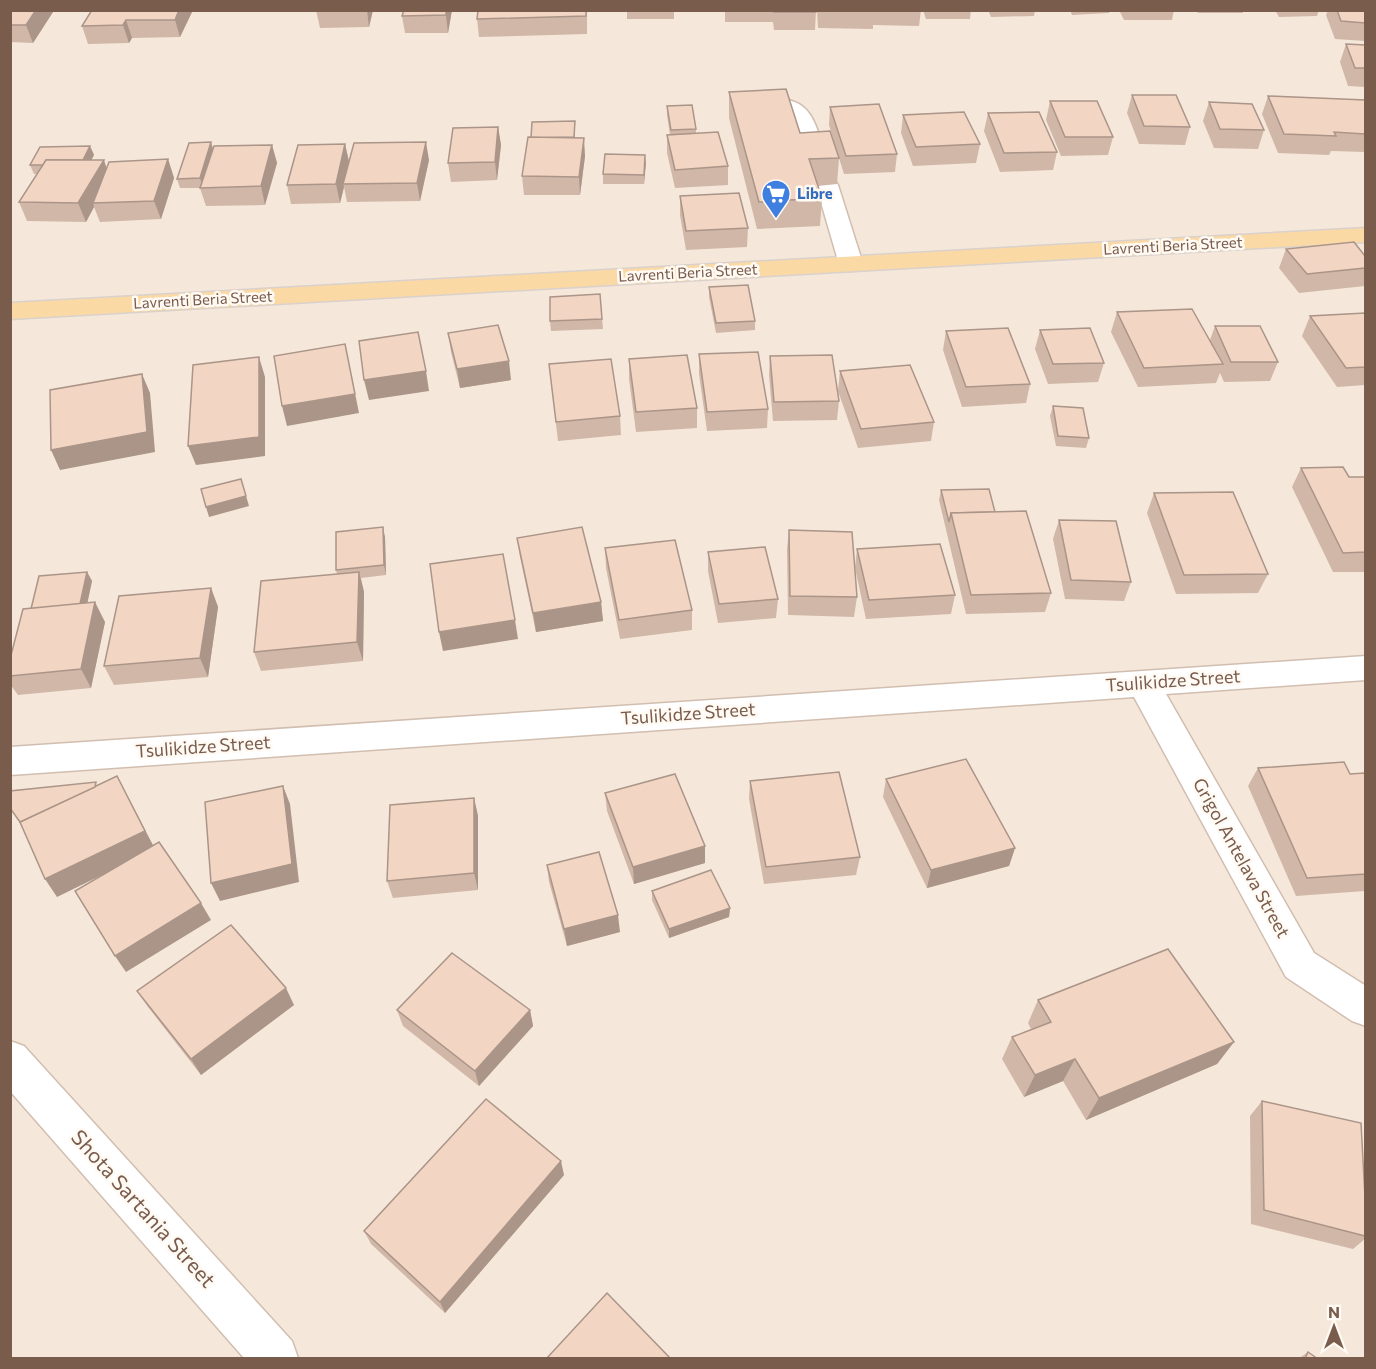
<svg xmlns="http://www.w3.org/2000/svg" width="1376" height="1369" font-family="Commissioner,sans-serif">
<rect width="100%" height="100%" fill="#fdf6ec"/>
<!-- residential -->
<rect fill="#f5e8da" x="11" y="11" width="1354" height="1347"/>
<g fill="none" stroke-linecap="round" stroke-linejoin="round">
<!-- minor casing -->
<g stroke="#d1beb0" stroke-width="3">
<g id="minor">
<path d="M748,97C806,97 811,103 826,158L823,163L815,165L807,163L804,158L791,115L781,110L741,107L738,103L741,99Z"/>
<path d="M827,178L835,180L838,185L863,264L860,269L851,271L842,269L839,264L816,185L819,180Z"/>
<path d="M1366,656V680L1166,694L1314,953L1366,986V1026L1352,1021L1286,977L1134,697L10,775V747Z"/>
<path d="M10,1041L24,1046L292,1341L298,1358H244L10,1091Z"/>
</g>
</g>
<!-- major casing -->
<g stroke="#dad1cd" stroke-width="3">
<path id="major" d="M1366,228V242L10,319V303Z"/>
</g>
<!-- minor -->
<use href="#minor" fill="#fff" fill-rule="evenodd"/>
<!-- major -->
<use href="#major" fill="#fbd9a5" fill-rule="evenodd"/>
</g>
<!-- wall -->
<g fill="#d1b7a8">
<path d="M10,10H52L53,12L33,43L10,42Z"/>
<path d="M193,10L180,37L132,38L129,43L88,44L82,26Z"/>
<path d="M316,10H373L369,27L320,28Z"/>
<path d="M452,10L448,33H405L402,16Z"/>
<path d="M478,10H587V34L479,37L477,19Z"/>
<rect x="627" y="10" width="47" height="9"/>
<path d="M725,10H816L815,30H774L773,22H725Z"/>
<path d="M817,10H921L919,26L873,25V29L818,28Z"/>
<path d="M923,10H971L970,19H926Z"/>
<path d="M988,10H1035L1034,16L991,17Z"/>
<path d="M1070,10H1110L1109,13L1072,15Z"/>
<path d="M1119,10H1174L1172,20H1124Z"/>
<path d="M1196,10H1243V13H1198Z"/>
<path d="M1275,10H1319L1317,16L1279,17Z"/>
<path d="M1328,10H1365V41L1335,39L1326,15Z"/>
<path d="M1346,44L1365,45V87L1348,86L1340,62Z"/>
<path d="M729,92L838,155L829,125L830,107L897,154L895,172L844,174L839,158L837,184L818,186L822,198L820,226L757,229L729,118Z"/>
<path d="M1132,95L1190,127L1185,145L1139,144L1127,113Z"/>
<path d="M1268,96L1365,100V152L1331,151L1329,155L1278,153L1262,114Z"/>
<path d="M1050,101L1113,137L1108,155L1061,156L1046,120Z"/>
<path d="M1209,102L1264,130L1258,149L1214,148L1203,121Z"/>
<path d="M667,106L696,129V133L728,166V185L675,188L667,153V135H670L667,115Z"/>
<path d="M988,113L1057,152L1053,170L1000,172L984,131Z"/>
<path d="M903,115L980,144L976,163L913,166L901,133Z"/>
<path d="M575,121V138L585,156L580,195H524L522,176L531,138Z"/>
<path d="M498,127L501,145L497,180L451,182L448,163Z"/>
<path d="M345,144L349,161L429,160L420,201L347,202L344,187L340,203L291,204L287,185Z"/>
<path d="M272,145L277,163L265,205L206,206L200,188H180L177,179L213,149Z"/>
<path d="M90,146L94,155L91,160L106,168L168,159L174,178L161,219L100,222L94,207L86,222L27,221L19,202L37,174H34L30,165Z"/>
<path d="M645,155L644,184H603V174Z"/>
<path d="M680,196L748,228L747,247L686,250L680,215Z"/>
<path d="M1286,249L1365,256V286L1299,293L1279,268Z"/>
<path d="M709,287L755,321V330L716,333L709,297Z"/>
<path d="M600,294L603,329L551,331L550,321Z"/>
<path d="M1117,312L1210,340L1215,326L1278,362L1270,381L1224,382L1220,373L1216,383L1138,387L1111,332Z"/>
<path d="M1365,313V385L1337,387L1302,336L1310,316Z"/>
<path d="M1040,330L1104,363L1098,382L1048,384L1035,349Z"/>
<path d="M946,331L1030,384L1026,403L962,407L943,350Z"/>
<path d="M448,333L511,380L460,388L451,352Z"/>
<path d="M699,354L768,409L767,428L707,431L699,374Z"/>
<path d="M770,356L839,401L837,420L773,421L769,375Z"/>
<path d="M629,359L697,408V428L636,432L629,379Z"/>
<path d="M549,364L620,416L621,435L558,441Z"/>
<path d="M840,371L934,422L931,441L858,448L838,391Z"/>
<path d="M1053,406L1089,438L1086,448L1056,446L1050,416Z"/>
<path d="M1301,468L1349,477H1365V572H1333L1292,487Z"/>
<path d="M941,490L995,512L1051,593L1045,612L966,614L939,500Z"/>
<path d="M1154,493L1268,574L1258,593L1176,594L1147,513Z"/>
<path d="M1059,520L1131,582L1124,601L1065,599L1053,539Z"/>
<path d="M789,530L857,597L854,617L788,615L787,549Z"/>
<path d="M385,537L386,575L361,578L364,592L363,661L261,671L254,652L337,574L336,570Z"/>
<path d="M517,538L601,602L603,621L536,632L520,557Z"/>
<path d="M605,548L692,610V630L620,639L606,568Z"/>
<path d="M857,549L955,595L951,614L866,619L855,568Z"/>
<path d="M708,552L778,599L776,618L718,623L708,571Z"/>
<path d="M87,572L92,581L87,603L105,622L91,688L18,695L10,684V659L31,609Z"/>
<path d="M211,588L218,607L208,677L114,685L104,666Z"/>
<path d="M1258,768L1350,774L1365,773V891L1296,896L1248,786Z"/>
<path d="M886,779L1015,848L1009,866L927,888L883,797Z"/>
<path d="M750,781L860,857L856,875L764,884L749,799Z"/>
<path d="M605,793L705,846V863L634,884L607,811Z"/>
<path d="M474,798L478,816V890L393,898L387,881Z"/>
<path d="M547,865L620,932L567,946L549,882Z"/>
<path d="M652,891L730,908L729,917L669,938L652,900Z"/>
<path d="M137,991L294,1005L201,1075L148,1007Z"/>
<path d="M1038,1000L1234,1042L1217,1064L1086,1120L1063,1081L1024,1097L1002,1059L1012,1037L1031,1029L1028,1023Z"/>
<path d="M397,1010H530L533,1026L479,1086L403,1026Z"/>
<path d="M1262,1101L1365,1197V1239L1353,1249L1251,1224L1250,1116Z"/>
<path d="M564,1175L445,1313L371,1244L364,1231Z"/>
<path d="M1308,1352L1318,1359H1298Z"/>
</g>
<!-- shaded-wall -->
<g fill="#aa9588">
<path d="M36,10H52L53,12L33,43L26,25Z"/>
<path d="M179,10H193L180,37L175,20Z"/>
<path d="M367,10H373L369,27Z"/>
<path d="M446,10H452L448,33L446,15Z"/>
<path d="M126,20L132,38L129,43L123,25Z"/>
<path d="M498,127L501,145L497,180L495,162Z"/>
<path d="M584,138L585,156L580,195L579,177Z"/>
<path d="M211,142L214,152L203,188L200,178Z"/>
<path d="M426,142L429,160L420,201L417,183Z"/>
<path d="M345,144L349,162L343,184L344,187L340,203L336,184Z"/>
<path d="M272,145L277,163L265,205L261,186Z"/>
<path d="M90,146L94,155L84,174L81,164Z"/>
<path d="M645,155L646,164L644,184V175Z"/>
<path d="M168,159L174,178L161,219L154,201Z"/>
<path d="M104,160L110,179L93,203L94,207L86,222L78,203Z"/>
<path d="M345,344L359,413L287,426L282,406Z"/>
<path d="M259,357L265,377V456L196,465L188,446Z"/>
<path d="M509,361L511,380L460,388L457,369Z"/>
<path d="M426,371L429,391L369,400L364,380Z"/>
<path d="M142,374L150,393L155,452L60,470L51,450Z"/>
<path d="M241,479L249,506L209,517L206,507Z"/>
<path d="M383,527L385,537L386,575L384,565Z"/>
<path d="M87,572L92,581L83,624L78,614Z"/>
<path d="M359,572L364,592L363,661L357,642Z"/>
<path d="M211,588L218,607L208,677L200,658Z"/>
<path d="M95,602L105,622L91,688L81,669Z"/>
<path d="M601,602L603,621L536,632L533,613Z"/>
<path d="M515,620L518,639L443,651L439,632Z"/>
<path d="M117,776L155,849L57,897L45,879Z"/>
<path d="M283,786L290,804L299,882L220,901L211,883Z"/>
<path d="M474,798L478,816V890L474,873Z"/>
<path d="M705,846V863L634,884L633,867Z"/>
<path d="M1015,848L1009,866L927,888L931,870Z"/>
<path d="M201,903L211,920L126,972L115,956Z"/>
<path d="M730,908L729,917L669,938V929Z"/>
<path d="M618,915L620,932L567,946L564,929Z"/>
<path d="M286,988L294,1005L201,1075L191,1059Z"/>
<path d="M530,1010L533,1026L479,1086L475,1071Z"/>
<path d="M1234,1042L1217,1064L1086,1120L1099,1098Z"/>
<path d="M1075,1059L1063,1081L1024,1097L1035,1075Z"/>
<path d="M561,1161L564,1175L445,1313L440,1302Z"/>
</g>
<!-- building -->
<g fill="#f3d5c3" stroke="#aa9588" stroke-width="1.5">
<path d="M10,10H36L26,25H10Z"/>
<path d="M92,10H179L175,20H126L123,25L82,26Z"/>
<path d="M404,10H446V15L402,16Z"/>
<path d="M478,10H586V16L477,19Z"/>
<rect x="774" y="10" width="42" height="2"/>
<path d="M874,10V11H820V10Z"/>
<path d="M1337,10H1365V23L1341,21Z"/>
<path d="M1346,44L1365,45V68H1355Z"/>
<path d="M786,89L800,133L830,131L839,158L809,159L822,198L759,202L729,92Z"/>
<path d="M1132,95H1176L1190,127L1144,126Z"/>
<path d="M1268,96L1365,100V134L1334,132L1336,136L1284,134Z"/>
<path d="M1050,101H1097L1113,137H1065Z"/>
<path d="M1209,102L1252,104L1264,130L1220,129Z"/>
<path d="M879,104L897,154L846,156L830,107Z"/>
<path d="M692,105L696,129L671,130L667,106Z"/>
<path d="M964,112L980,144L916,147L903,115Z"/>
<path d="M1039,112L1057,152L1004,153L988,113Z"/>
<path d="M575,121L574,137L531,138L532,122Z"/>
<path d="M498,127L495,162L448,163L453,128Z"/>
<path d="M718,132L728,166L675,170L667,135Z"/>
<path d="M528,137L584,138L579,177L522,176Z"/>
<path d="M211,142L200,178L177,179L189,143Z"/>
<path d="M426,142L417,183L343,184L354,143Z"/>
<path d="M345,144L336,184L287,185L298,145Z"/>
<path d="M272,145L261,186L200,188L214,146Z"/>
<path d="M90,146L83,160H46L43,165H30L40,147Z"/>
<path d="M605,154L645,155L644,175L603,174Z"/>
<path d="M168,159L154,201L93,203L109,162Z"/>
<path d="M46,160H104L78,203L19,202Z"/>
<path d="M739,193L748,228L686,231L680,196Z"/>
<path d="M1354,242L1365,256V268L1307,274L1286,249Z"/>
<path d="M748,285L755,321L716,323L709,287Z"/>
<path d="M600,294L602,319L550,321V297Z"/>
<path d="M1192,309L1223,364L1144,368L1117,312Z"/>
<path d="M1365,313V367L1346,368L1310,316Z"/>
<path d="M498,325L509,361L457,369L448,333Z"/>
<path d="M1215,326H1260L1278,362H1231Z"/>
<path d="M1008,328L1030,384L966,387L946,331Z"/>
<path d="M1090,328L1104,363L1053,364L1040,330Z"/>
<path d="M418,332L426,371L364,380L359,341Z"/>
<path d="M345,344L355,394L282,406L274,356Z"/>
<path d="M758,352L768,409L707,412L699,354Z"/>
<path d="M687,355L697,408L636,412L629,359Z"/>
<path d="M832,355L839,401L774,402L770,356Z"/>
<path d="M259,357V437L188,446L193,365Z"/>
<path d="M611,359L620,416L556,422L549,364Z"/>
<path d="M910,365L934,422L861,429L840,371Z"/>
<path d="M142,374L147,432L51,450L50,390Z"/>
<path d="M1053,406L1083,408L1089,438L1058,436Z"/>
<path d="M1343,467L1349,477H1365V552L1343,553L1301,468Z"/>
<path d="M241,479L246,496L206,507L201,489Z"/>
<path d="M989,489L995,512L951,513L949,522L941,490Z"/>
<path d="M1233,492L1268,574L1184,575L1154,493Z"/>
<path d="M1026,511L1051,593L971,595L951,513Z"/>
<path d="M1059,520L1116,521L1131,582L1071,580Z"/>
<path d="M383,527L384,565L336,570V532Z"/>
<path d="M582,527L601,602L533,613L517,538Z"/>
<path d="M789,530L852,532L857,597L790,596Z"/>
<path d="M675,540L692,610L619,620L605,548Z"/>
<path d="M940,544L955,595L869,600L857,549Z"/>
<path d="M765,547L778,599L719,604L708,552Z"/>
<path d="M503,554L515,620L439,632L430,564Z"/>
<path d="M87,572L80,604L31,609L39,576Z"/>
<path d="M359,572L357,642L254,652L261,581Z"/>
<path d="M211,588L200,658L104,666L119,596Z"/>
<path d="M95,602L81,669L10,676V659L23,609Z"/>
<path d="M966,759L1015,848L931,870L886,779Z"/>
<path d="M1344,762L1350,774L1365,773V874L1307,878L1258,768Z"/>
<path d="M839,772L860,857L766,867L750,781Z"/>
<path d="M675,774L705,846L633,867L605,793Z"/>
<path d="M117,776L145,831L45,879L20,822Z"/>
<path d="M96,782L95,787L20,822L10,808V791Z"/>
<path d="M283,786L292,864L211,883L205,802Z"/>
<path d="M474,798V873L387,881L390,805Z"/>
<path d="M159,842L201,903L115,956L75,891Z"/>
<path d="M599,852L618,915L564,929L547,865Z"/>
<path d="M711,870L730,908L669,929L652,891Z"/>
<path d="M231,925L286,988L191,1059L137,991Z"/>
<path d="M1168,949L1234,1042L1099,1098L1075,1059L1035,1075L1012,1037L1051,1022L1038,1000Z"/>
<path d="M452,953L530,1010L475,1071L397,1010Z"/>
<path d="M486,1099L561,1161L440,1302L364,1231Z"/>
<path d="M1262,1101L1361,1123L1365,1197V1236L1264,1210Z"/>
<path d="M607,1293L669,1357L668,1359H546Z"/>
<path d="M1308,1352L1318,1359H1305Z"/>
</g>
<!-- icons -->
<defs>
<g id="supermarket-pin" transform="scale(1.5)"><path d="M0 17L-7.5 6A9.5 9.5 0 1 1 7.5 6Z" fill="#3f7fe0" stroke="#fffaf3"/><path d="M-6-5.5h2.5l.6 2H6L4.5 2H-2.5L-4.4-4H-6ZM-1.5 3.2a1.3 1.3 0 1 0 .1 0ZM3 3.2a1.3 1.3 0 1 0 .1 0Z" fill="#fff"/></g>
</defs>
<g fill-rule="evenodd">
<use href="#supermarket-pin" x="776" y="194"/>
</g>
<g text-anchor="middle" stroke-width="5" stroke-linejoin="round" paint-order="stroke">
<!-- far-shop labels -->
<g font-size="15" font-weight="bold" fill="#366cbe" stroke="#fffaf3" text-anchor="start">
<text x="797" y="199">Libre</text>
</g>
<!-- far-street labels -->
<g font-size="15" fill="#7a5c4d" stroke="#fffaf3">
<text transform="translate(1173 246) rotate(-3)" y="5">Lavrenti Beria Street</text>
<text transform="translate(688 273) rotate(-3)" y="5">Lavrenti Beria Street</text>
<text transform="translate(203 300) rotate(-3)" y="5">Lavrenti Beria Street</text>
</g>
<!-- street labels -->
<g font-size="18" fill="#7a5c4d" stroke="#fffaf3">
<text transform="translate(1173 681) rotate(-4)" y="6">Tsulikidze Street</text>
<text transform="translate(688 714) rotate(-4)" y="6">Tsulikidze Street</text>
<text transform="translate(203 747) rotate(-4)" y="6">Tsulikidze Street</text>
<text transform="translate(1241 858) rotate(61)" y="6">Grigol Antelava Street</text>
</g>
<!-- near-street labels -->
<g font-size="21" fill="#7a5c4d" stroke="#fffaf3">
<text transform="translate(143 1209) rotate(48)" y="7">Shota Sartania Street</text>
</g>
</g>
<!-- border -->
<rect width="1376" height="1369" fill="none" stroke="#7a5c4d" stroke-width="24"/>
<!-- north arrow -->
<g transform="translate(1334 1327)" stroke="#fffaf3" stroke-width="4.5" paint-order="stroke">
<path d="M0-4.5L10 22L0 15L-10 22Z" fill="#7a5c4d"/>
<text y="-9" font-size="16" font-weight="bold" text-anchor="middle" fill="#7a5c4d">N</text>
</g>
</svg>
